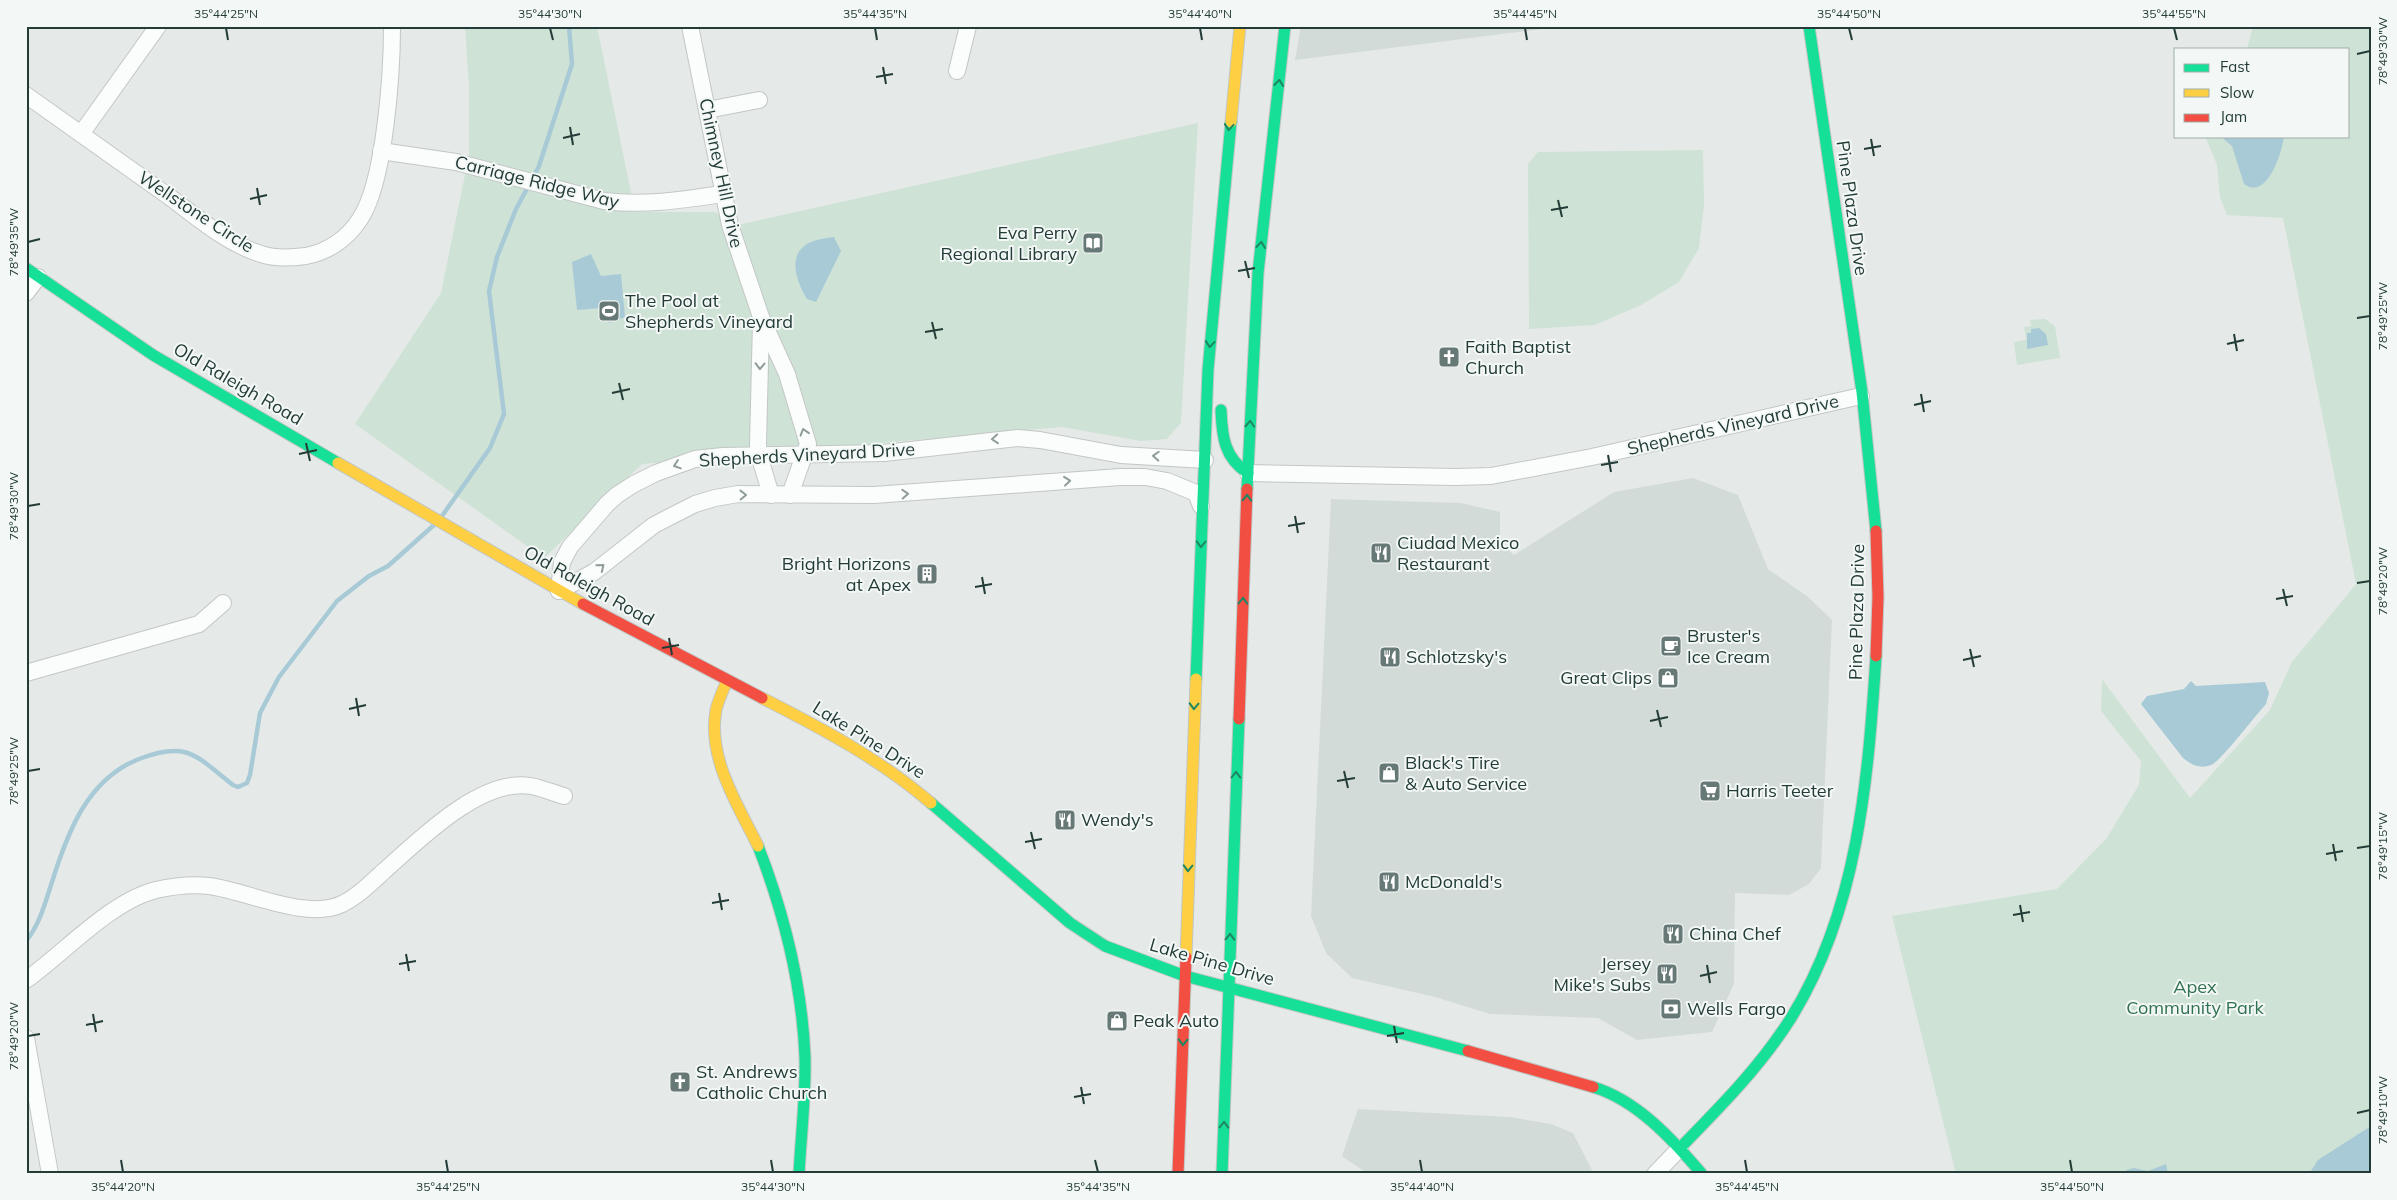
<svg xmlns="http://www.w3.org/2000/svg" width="2397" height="1200" font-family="Mulish,sans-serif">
<rect width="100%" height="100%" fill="#e5eae8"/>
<!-- built -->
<g fill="#d3dbd8">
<path d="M1301,26H1565L1295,60Z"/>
<path d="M1693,478L1738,495L1768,569L1807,596L1832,620L1821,868L1809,884L1789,895L1735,893L1734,984L1712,1032L1637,1040L1598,1018L1490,1014L1435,997L1352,978L1326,953L1311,916L1331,499L1461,503L1500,512V543L1514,555L1614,492Z"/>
<path d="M1358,1109L1510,1117L1551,1124L1573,1133L1594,1174H1368L1342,1156Z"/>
</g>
<!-- green -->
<g fill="#cfe2d6">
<path d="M465,26H597L635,212H714L742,224L1198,123L1181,423L1167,439L1141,441L1062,427L642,464L544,558L355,424L441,293L469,155V87Z"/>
<path d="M2253,26H2371V1174H1956L1892,916L2057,889L2106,839L2139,785L2141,761L2101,711L2102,679L2190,798L2270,710L2292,662L2356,584L2283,218L2227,215L2220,197L2217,165L2205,136H2348V49H2247Z"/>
<path d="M1703,150L1704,205L1699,248L1679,282L1641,305L1595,325L1529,329L1528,164L1538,152Z"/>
<path d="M2045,319L2055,326L2060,358L2017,365L2014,342L2026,340L2024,327L2031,326L2030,320Z"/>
</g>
<!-- water -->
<g fill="#a8cad6">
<path d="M2220,136H2284C2282,153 2267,201 2244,184L2232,146Z"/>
<path d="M834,237L841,251L816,302L807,299C796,281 786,253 811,242C818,239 827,238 834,237Z"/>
<path d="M591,254L601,276L621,274L625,317L609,323L601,308L577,310L572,262Z"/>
<path d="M2039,328L2046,334L2048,345L2027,349V333H2031V329Z"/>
<path d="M2191,681L2196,686L2265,682L2269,693L2266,704C2256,715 2222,759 2213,764C2201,770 2192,765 2183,758L2141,704L2147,696L2184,689Z"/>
<path d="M2371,1126V1174H2309L2318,1160Z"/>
<path d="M2166,1164L2168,1174H2129L2126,1170L2134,1168L2148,1171Z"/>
</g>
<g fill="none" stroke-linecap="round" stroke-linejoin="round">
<!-- stream -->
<g stroke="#a8cad6" stroke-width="4.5">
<path d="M533,178L539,166L572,64L569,26"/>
<path d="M442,516L490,448L504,414L489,291L497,257L516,209L529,185"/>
<path d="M26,941C40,924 45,903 52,882C67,834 87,779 139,759C187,740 196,756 233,785L238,787L247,783L250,775L260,713L279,677L337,601L369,576L388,566L434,525"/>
</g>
<!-- street casing -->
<g stroke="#c2c7c5" stroke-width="18">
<g id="street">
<path d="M690,26L730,225L761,317L787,374L808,444L790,495"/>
<path d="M957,71L968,26"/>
<path d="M26,95C74,129 123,164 171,198C198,218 228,244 261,254C275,259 291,258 306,256C328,252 348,238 360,219C385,182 392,72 392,26"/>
<path d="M707,110L759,100"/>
<path d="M81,134L158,26"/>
<path d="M381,151L456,162L604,201C644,206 682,200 722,194"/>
<path d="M26,293L38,277"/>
<path d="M761,322L758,444L759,455L771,495"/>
<path d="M1248,473L1455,477L1491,476L1592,457L1861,396"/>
<path d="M559,591L562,562L570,547L607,504L617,495L634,484L656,473L695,459L723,456L884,453L1018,438L1040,440L1121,455L1205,460"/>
<path d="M559,591L594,572L654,525L695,504L715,498L738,494L874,495L1120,477H1145L1167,481L1196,493L1201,506"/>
<path d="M26,673L199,624L223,603"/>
<path d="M26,980C64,953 111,901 156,890C174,886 191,884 209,886C248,891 306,921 342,904C358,896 371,883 384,871C418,841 481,777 531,786C542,788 553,793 564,796"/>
<path d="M26,1038L50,1174"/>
<path d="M1655,1174L1680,1148"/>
</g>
</g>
<!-- fast casing -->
<g stroke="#c1c7c5" stroke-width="13">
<g id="fast">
<path d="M1809,26L1862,392L1876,531"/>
<path d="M26,268L153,355L338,463"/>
<path d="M1221,410C1222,436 1224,458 1248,473"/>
<path d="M1247,489L1258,273L1285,26"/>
<path d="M1196,679L1208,370L1231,122"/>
<path d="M931,803L1070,923L1105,946L1185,976L1468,1051"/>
<path d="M758,846C784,913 802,985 805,1057C806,1095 801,1135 799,1174"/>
<path d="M1593,1087C1637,1100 1673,1140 1702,1174"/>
<path d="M1680,1148C1720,1107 1760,1067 1791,1018C1858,910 1868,780 1876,656"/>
<path d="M1222,1174L1239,719"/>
</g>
</g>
<!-- slow casing -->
<g stroke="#c1c7c5" stroke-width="13">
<g id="slow">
<path d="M1231,122L1240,26"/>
<path d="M338,463L583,604"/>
<path d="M727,681C723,690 718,701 716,710C707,758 738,805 758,846"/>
<path d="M762,698C821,728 880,759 931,803"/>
<path d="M1186,957L1196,679"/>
</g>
</g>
<!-- jam casing -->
<g stroke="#c1c7c5" stroke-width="13">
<g id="jam">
<path d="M583,604L762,698"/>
<path d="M1876,656L1878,597L1876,531"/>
<path d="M1239,719L1247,489"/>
<path d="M1468,1051L1593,1087"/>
<path d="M1178,1174L1186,957"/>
</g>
</g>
<!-- street -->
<use href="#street" stroke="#fbfcfc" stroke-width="16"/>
<!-- fast -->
<use href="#fast" stroke="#16e098" stroke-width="11"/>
<!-- slow -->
<use href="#slow" stroke="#ffcf43" stroke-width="11"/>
<!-- jam -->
<use href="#jam" stroke="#f24e42" stroke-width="11"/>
</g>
<!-- one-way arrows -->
<defs><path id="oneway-chevron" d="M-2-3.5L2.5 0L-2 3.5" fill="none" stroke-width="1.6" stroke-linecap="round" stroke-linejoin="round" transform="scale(1.25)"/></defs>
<g stroke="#1d8663">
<use href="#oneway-chevron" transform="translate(1279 83) rotate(-84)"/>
<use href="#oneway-chevron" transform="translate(1229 127) rotate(95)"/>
<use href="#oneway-chevron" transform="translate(1261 245) rotate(-84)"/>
<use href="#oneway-chevron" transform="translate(1210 344) rotate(95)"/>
<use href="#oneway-chevron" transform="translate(1250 424) rotate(-87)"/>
<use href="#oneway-chevron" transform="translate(1247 498) rotate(-88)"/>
<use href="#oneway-chevron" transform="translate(1201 544) rotate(92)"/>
<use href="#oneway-chevron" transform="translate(1243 601) rotate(-88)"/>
<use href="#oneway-chevron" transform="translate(1194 706) rotate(92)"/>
<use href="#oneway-chevron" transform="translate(1236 775) rotate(-88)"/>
<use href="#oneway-chevron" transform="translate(1188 868) rotate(92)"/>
<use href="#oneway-chevron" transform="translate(1230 937) rotate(-88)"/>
<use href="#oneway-chevron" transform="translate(1183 1042) rotate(92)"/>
<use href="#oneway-chevron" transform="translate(1224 1125) rotate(-88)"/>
</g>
<g stroke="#8f9c9a">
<use href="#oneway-chevron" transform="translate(760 366) rotate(91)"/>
<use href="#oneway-chevron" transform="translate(804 432) rotate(-107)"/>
<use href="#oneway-chevron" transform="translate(995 439) rotate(175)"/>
<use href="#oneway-chevron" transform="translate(1156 456) rotate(-177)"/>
<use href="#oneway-chevron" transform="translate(677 465) rotate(161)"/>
<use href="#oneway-chevron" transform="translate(1067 481) rotate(-6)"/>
<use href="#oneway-chevron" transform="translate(905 494) rotate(-3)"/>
<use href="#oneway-chevron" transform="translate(743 495) rotate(-1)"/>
<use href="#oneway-chevron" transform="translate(601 567) rotate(-39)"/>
</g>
<!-- ticks -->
<path fill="none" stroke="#233c38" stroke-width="2" d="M226,28L228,40M550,28L553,40M875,28L877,40M1200,28L1202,40M1525,28L1527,40M1849,28L1852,40M2174,28L2177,40M2357,54L2370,51M883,67L886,84M876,77L893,74M570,127L573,145M563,138L580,134M1871,139L1874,156M1864,149L1881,146M257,188L260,205M250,199L267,195M1558,200L1562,217M1551,210L1568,207M28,242L40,239M1245,261L1249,278M1238,271L1255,268M2357,318L2370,316M932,322L936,339M925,332L943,329M2234,334L2237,351M2227,344L2244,340M619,383L623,400M612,393L630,389M1921,394L1924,412M1914,405L1931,401M306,443L310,461M299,454L317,450M1608,455L1611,472M1601,465L1618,462M28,506L40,504M1295,516L1298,533M1288,526L1305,523M982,577L985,594M2357,583L2370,581M975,587L992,584M2283,589L2287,606M2276,599L2293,596M669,638L672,655M662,648L679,645M1970,649L1974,667M1963,660L1981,656M356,698L359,716M349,709L366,705M1657,710L1661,727M1650,721L1668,717M28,771L40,769M1344,771L1348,788M1337,781L1355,778M1031,832L1035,849M1025,842L1042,839M2333,844L2336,861M2357,848L2370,846M2326,854L2343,851M719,893L722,910M712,903L729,900M2020,905L2023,922M2013,915L2030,912M406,954L409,971M399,964L416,961M1707,965L1710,983M1700,976L1717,972M93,1014L96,1032M86,1025L103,1021M1394,1026L1397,1043M28,1036L40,1034M1387,1036L1404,1033M1081,1087L1084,1104M1074,1097L1091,1094M2357,1113L2370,1110M121,1160L123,1172M446,1160L448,1172M771,1160L773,1172M1095,1160L1098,1172M1420,1160L1422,1172M1745,1160L1747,1172M2070,1160L2072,1172"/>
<!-- icons -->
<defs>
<g id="library-square" transform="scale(1.125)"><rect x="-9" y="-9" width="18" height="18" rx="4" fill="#677976" stroke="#f3f8f6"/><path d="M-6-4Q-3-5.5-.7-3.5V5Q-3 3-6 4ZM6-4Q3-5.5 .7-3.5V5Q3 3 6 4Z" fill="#fff"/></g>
<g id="stadium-square" transform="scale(1.125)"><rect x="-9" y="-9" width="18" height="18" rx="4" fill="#677976" stroke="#f3f8f6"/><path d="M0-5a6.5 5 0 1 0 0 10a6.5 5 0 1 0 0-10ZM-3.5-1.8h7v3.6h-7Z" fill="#fff"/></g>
<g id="church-square" transform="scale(1.125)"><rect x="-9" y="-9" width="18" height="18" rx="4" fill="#677976" stroke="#f3f8f6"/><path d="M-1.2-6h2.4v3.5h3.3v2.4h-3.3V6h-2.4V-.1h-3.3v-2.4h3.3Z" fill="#fff"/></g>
<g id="restaurant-square" transform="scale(1.125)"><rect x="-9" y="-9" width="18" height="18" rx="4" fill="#677976" stroke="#f3f8f6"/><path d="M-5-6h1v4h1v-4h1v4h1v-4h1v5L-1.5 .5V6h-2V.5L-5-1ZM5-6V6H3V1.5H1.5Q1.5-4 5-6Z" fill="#fff"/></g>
<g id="building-square" transform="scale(1.125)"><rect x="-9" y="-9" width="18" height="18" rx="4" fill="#677976" stroke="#f3f8f6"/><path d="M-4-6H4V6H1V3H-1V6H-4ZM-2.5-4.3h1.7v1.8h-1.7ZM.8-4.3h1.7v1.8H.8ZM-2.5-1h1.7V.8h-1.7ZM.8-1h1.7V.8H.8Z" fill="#fff"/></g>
<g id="cafe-square" transform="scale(1.125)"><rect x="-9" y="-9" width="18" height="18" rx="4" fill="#677976" stroke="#f3f8f6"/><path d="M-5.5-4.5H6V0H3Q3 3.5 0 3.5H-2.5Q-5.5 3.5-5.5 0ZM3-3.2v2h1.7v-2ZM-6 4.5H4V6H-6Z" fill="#fff"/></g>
<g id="shop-square" transform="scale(1.125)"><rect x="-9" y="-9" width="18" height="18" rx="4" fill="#677976" stroke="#f3f8f6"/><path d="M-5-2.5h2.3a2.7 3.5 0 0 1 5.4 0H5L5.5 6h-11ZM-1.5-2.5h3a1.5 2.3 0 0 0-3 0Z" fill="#fff"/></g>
<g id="supermarket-square" transform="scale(1.125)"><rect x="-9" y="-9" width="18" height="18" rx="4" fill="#677976" stroke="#f3f8f6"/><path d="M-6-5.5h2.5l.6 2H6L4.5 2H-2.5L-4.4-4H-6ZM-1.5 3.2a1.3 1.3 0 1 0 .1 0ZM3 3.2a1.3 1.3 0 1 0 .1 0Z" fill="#fff"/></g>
<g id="bank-square" transform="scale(1.125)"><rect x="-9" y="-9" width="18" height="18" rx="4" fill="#677976" stroke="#f3f8f6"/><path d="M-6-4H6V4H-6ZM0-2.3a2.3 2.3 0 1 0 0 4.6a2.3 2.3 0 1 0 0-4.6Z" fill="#fff"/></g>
</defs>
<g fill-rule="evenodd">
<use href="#library-square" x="1093" y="243"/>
<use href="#stadium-square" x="609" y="311"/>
<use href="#church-square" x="1449" y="357"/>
<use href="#restaurant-square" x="1381" y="553"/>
<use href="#building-square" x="927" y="574"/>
<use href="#cafe-square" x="1671" y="646"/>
<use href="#restaurant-square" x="1390" y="657"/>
<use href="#shop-square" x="1668" y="678"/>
<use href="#shop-square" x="1389" y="773"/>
<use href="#supermarket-square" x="1710" y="791"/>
<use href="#restaurant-square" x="1065" y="820"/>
<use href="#restaurant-square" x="1389" y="882"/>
<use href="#restaurant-square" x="1673" y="934"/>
<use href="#restaurant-square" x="1667" y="974"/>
<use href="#bank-square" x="1671" y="1009"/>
<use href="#shop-square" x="1117" y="1021"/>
<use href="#church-square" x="680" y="1082"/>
</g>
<g text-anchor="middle" stroke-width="4" stroke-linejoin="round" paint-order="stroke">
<!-- street labels -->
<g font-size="18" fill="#233c38" stroke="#f3f8f6">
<text transform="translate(721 173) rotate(78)" y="6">Chimney Hill Drive</text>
<text transform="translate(537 182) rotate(14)" y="6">Carriage Ridge Way</text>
<text transform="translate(1852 208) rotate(82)" y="6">Pine Plaza Drive</text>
<text transform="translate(196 212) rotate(33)" y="6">Wellstone Circle</text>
<text transform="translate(238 384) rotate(30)" y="6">Old Raleigh Road</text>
<text transform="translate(1733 425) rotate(-13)" y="6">Shepherds Vineyard Drive</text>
<text transform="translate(807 455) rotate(-3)" y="6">Shepherds Vineyard Drive</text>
<text transform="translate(589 586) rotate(29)" y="6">Old Raleigh Road</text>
<text transform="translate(1857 612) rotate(-89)" y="6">Pine Plaza Drive</text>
<text transform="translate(869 740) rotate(32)" y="6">Lake Pine Drive</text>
<text transform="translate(1212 962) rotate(16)" y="6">Lake Pine Drive</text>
</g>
<!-- poi labels -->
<g font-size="18" fill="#233c38" stroke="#f3f8f6" text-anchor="start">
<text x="1077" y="239" text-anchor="end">Eva Perry<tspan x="1077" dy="21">Regional Library</tspan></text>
<text x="625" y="307">The Pool at<tspan x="625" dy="21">Shepherds Vineyard</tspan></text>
<text x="1465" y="353">Faith Baptist<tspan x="1465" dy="21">Church</tspan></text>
<text x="1397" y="549">Ciudad Mexico<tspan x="1397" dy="21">Restaurant</tspan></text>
<text x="911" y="570" text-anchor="end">Bright Horizons<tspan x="911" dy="21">at Apex</tspan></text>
<text x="1687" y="642">Bruster's<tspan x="1687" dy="21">Ice Cream</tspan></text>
<text x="1406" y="663">Schlotzsky's</text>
<text x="1652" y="684" text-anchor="end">Great Clips</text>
<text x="1405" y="769">Black's Tire<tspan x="1405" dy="21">&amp; Auto Service</tspan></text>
<text x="1726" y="797">Harris Teeter</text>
<text x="1081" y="826">Wendy's</text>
<text x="1405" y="888">McDonald's</text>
<text x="1689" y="940">China Chef</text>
<text x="1651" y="970" text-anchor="end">Jersey<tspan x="1651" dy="21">Mike's Subs</tspan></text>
<text x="1687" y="1015">Wells Fargo</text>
<text x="1133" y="1027">Peak Auto</text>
<text x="696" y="1078">St. Andrews<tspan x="696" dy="21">Catholic Church</tspan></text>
</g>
<!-- park labels -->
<g font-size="18" fill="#307150" stroke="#f3f8f6">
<text x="2195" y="993">Apex<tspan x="2195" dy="21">Community Park</tspan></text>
</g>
</g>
<!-- border -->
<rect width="2397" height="1200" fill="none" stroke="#f3f8f6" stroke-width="55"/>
<!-- legend -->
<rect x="2174" y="48" width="175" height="90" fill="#f3f8f6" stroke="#a0adaa"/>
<rect x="2184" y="64" width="25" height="8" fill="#16e098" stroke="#a0adaa"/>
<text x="2220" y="72" font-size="15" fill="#233c38">Fast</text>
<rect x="2184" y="89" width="25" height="8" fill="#ffcf43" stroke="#a0adaa"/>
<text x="2220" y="98" font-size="15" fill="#233c38">Slow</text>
<rect x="2184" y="114" width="25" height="8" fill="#f24e42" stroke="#a0adaa"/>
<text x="2220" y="122" font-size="15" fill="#233c38">Jam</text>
<rect x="28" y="28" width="2342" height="1144" fill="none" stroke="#233c38" stroke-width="2"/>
<g font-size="12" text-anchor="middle" fill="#233c38">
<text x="226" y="18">35°44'25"N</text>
<text x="550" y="18">35°44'30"N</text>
<text x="875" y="18">35°44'35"N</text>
<text x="1200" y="18">35°44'40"N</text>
<text x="1525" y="18">35°44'45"N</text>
<text x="1849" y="18">35°44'50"N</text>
<text x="2174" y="18">35°44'55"N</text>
<text transform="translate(2383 51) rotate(-90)" y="4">78°49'30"W</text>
<text transform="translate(14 242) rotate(-90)" y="4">78°49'35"W</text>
<text transform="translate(2383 316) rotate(-90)" y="4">78°49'25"W</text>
<text transform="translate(14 506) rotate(-90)" y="4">78°49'30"W</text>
<text transform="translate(2383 581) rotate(-90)" y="4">78°49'20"W</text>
<text transform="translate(14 771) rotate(-90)" y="4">78°49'25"W</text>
<text transform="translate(2383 846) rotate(-90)" y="4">78°49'15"W</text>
<text transform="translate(14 1036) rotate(-90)" y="4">78°49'20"W</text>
<text transform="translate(2383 1110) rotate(-90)" y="4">78°49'10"W</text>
<text x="123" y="1191">35°44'20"N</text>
<text x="448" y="1191">35°44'25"N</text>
<text x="773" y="1191">35°44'30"N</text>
<text x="1098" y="1191">35°44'35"N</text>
<text x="1422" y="1191">35°44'40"N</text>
<text x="1747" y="1191">35°44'45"N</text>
<text x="2072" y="1191">35°44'50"N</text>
</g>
</svg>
